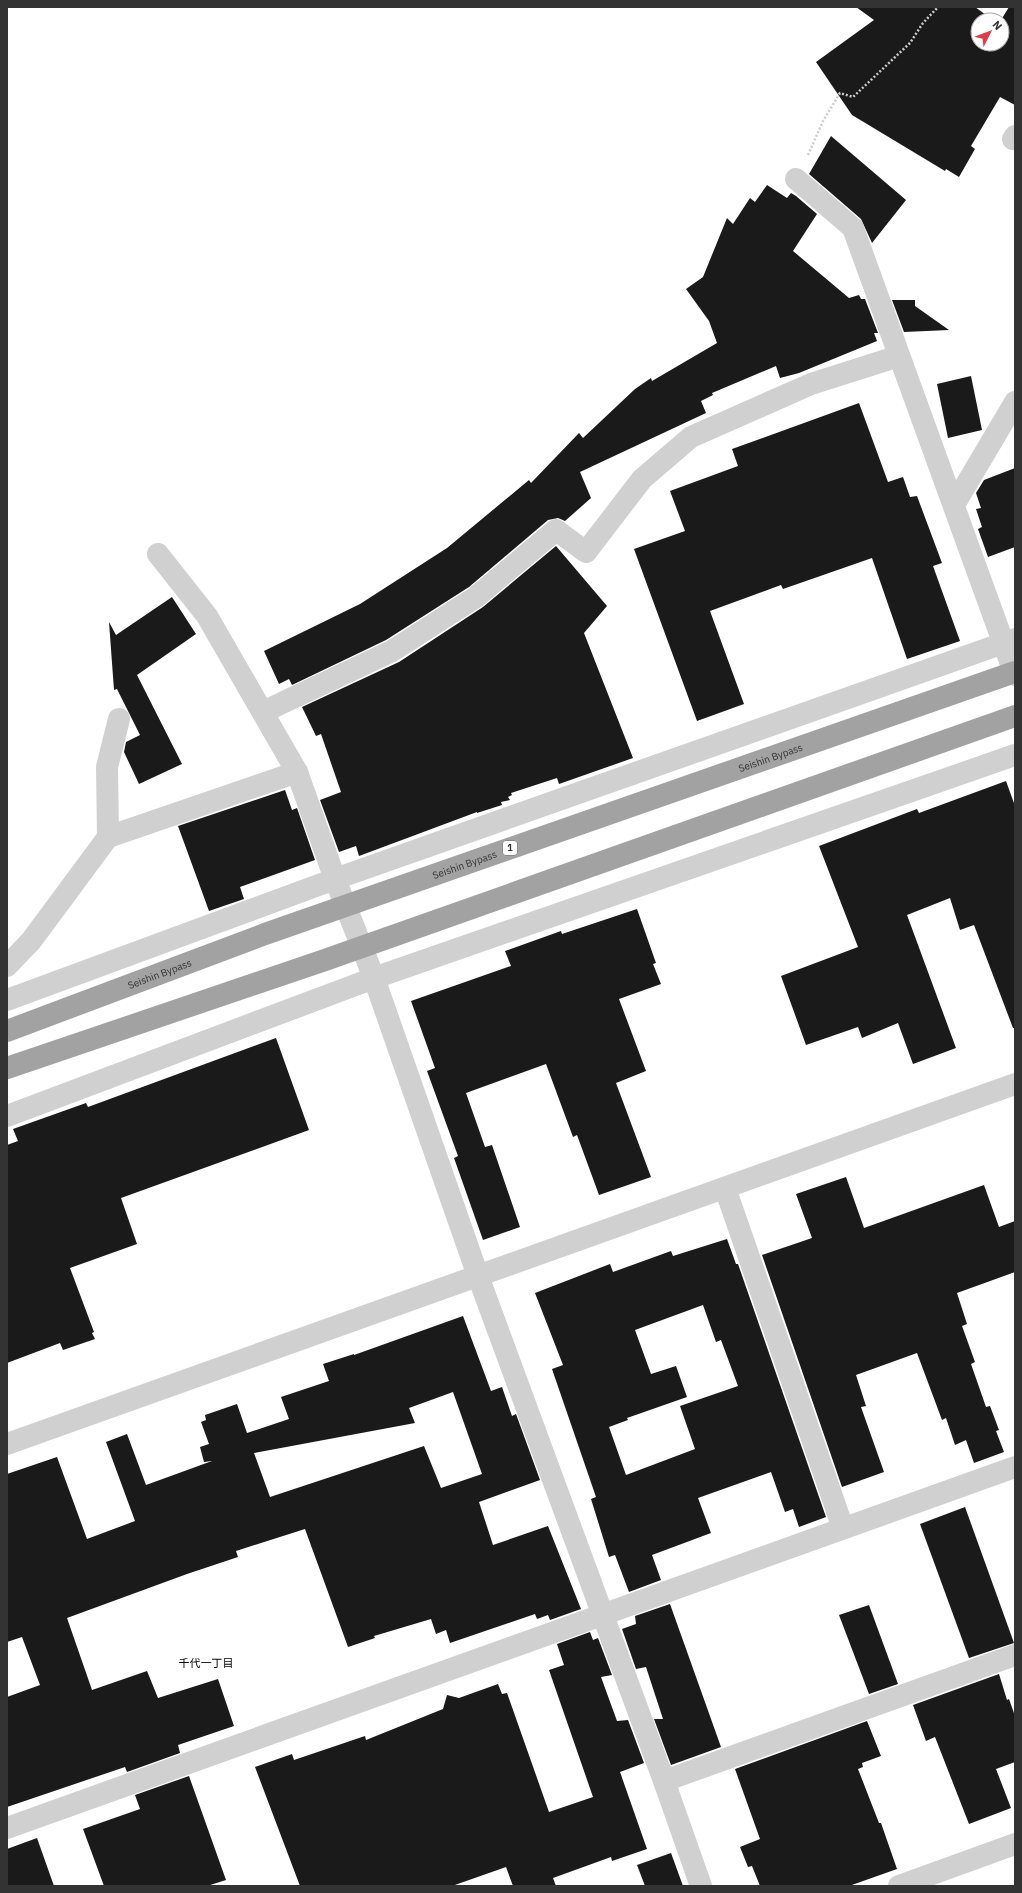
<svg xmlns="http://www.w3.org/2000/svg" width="1022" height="1893" font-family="'IBM Plex Sans','Noto Sans JP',sans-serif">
<rect width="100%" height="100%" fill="#fff"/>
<!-- building -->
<g fill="#1a1a1a" fill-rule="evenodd">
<path d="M856,7H975L993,20H978V44H1002L1001,20L1009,7H1015V105L1000,97L971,146L975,149L959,177L946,169L945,171L852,115L816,62L874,20Z"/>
<path d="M831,136L906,200L872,243L861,219L809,174Z"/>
<path d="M767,185L787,198L791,193L796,196L817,214L793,251L849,298L859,295L861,299H865L878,333H874L877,341L799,373L780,378L776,366L712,393L713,395L701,401L706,413L580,472L591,498L565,521L558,518L548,520L469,587L386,640L292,685L289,679L279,684L264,651L360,604L447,548L529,480L531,483L579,433L583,438L635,389L651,378L652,381L717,343L709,321L686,289L703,277L727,218L733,224L750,198L755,202Z"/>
<path d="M892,300H915V306L949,330L904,332Z"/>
<path d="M971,376L982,430L948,438L937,384Z"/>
<path d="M859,403L888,482L903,477L910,497L917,496L942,563L933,566L960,641L907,659L872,558L783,589L781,585L710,611L744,704L697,721L634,549L685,531L670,491L738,466L732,449Z"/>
<path d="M1015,468V547L988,557L978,529L982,527L976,509L981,508L976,493L984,480Z"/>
<path d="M556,546L607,606L584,633L633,758L559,784L557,778L511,793L512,795L508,797L510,800L501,802L502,805L477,813V812L359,856L356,846L339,852L320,800L341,792L321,734L316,736L302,707L399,662L483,607Z"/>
<path d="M172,597L196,634L137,675L182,764L139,784L124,752L126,742L140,735L117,689L114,690L109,622L116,635Z"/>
<path d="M1006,781L1015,806V1028H1013L974,925L960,930L950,898L907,915L956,1048L913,1064L898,1023L862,1038L858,1027L806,1045L781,976L858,947L819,846L917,809L919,813Z"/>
<path d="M285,790L292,810L297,808L315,860L240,887L244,899L209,911L178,826Z"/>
<path d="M637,909L656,963L653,964L661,984L619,999L646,1071L616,1083L651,1177L599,1195L577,1135L573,1137L546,1064L466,1093L485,1147L492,1145L520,1227L483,1240L454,1158L458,1156L427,1071L435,1068L411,1001L511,966L505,951L561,931L562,934Z"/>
<path d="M276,1038L309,1130L121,1198L137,1244L70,1268L94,1332L92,1333L95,1339L63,1350L60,1343L7,1363V1145L18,1141L13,1129L86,1103L88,1107Z"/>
<path d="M846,1177L864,1228L984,1185L999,1227L1015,1221V1272L957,1293L967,1324L962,1326L975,1362L971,1364L986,1407L990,1406L999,1430L996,1431L1004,1452L974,1463L966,1440L955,1445L946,1418L942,1420L917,1353L856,1375L866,1406L861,1407L884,1472L842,1487L762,1255L812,1238L796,1194Z"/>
<path d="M727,1239L736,1264H738L826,1517L799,1527L793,1509L785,1512L771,1472L698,1498L711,1533L652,1555L661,1580L629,1592L615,1555L609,1557L591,1499L596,1497L552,1369L563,1365L535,1293L610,1264L613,1272L671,1251L673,1256ZM703,1305L716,1342L721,1340L738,1386L680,1406L695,1449L626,1475L609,1427L628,1420L627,1418L687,1397L676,1366L651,1374L635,1330Z"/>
<path d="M463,1316L491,1391L502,1387L512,1416L516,1414L540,1480L479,1502L493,1545L548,1526L581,1609L550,1620L548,1615L537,1619L535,1614L450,1643L446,1630L436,1634L431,1619L374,1636L375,1638L348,1647L305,1529L236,1551L238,1557L187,1574L67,1618L92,1690L147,1671L158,1698L218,1679L234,1726L178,1745L180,1753L127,1772L125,1767L7,1807V1697L40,1685L22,1637L7,1642V1474L57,1457L87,1539L135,1521L106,1442L127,1434L146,1485L212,1461L204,1462L200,1447L209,1444L201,1422L206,1420L205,1415L237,1404L247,1433L289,1419L281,1397L329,1381L323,1364L354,1354V1355ZM453,1392L482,1474L441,1488L424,1446L270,1497L254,1453L415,1423L409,1408Z"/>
<path d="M965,1507L1014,1643L969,1658L920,1524Z"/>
<path d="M670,1604L721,1747L671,1765L654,1719H663L646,1667L636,1669L622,1629L636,1624L635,1616Z"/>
<path d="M869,1605L898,1684L869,1694L839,1615Z"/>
<path d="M590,1632L593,1640L598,1638L612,1675L601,1677L617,1721L628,1720L644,1763L620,1772L647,1849L612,1861L611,1857L553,1878L556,1886H513L506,1867L452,1886H300L255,1767L292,1754L294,1760L365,1736L366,1740L443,1709L447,1695L459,1698L498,1684L502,1694L507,1693L549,1812L593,1797L549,1670L564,1665L557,1644Z"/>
<path d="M999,1674L1007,1700L1009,1699L1015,1716V1762L996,1769L1011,1808L969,1824L935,1737L926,1741L913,1705Z"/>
<path d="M867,1721L881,1756L862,1763L863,1767L858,1769L879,1823H881L897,1869L849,1886H760L752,1866L748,1867L740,1847L760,1839L735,1769Z"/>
<path d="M189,1776L226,1880L207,1886H104L83,1829L140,1809L135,1795Z"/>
<path d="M37,1838L54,1886H7V1849Z"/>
<path d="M671,1853L683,1886H645L637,1865Z"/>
</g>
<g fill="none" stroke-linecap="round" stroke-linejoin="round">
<!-- path -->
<path stroke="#cdcdcd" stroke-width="2.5" stroke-dasharray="2 2" stroke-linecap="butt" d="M808,155L823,121L840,93L853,97L910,43L923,23L938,7"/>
<!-- minor -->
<g stroke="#d0d0d0" stroke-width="22">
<path d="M1013,139L1015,136"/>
<path d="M796,179L853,228L1015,675"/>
<path d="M954,505L1015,402"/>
<path d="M158,554L207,616L297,772L335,879L374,978L478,1276L664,1781L701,1886"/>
<path d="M263,712L392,651L476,597L556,530L586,552L642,479L691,437L811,384L899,356"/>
<path d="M108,837L297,772"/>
<path d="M7,966L31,941L108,837L107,767L119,719"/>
<path d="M7,1000L335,879L1015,639"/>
<path d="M7,1116L374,978L1015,755"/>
<path d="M725,1188L843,1528"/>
<path d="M664,1781L1015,1655"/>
<path d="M7,1828L1015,1467"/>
<path d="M899,1886L1015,1844"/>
</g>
<!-- tertiary -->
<path stroke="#d0d0d0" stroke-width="22" d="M7,1444L1015,1084"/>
<!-- trunk -->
<g stroke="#a2a2a2" stroke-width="22">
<path id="s1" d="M7,1031L265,934L1015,672"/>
<path d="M7,1068L325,960L1015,716"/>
</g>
</g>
<g text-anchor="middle" stroke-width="4" stroke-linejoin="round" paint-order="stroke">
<!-- shield labels -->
<rect fill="#fff" stroke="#707070" stroke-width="1" x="503" y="841" width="14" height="14" rx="3"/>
<g font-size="9" font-weight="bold" fill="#333">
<text x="510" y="851">1</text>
</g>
<!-- street labels -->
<g font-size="10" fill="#333" stroke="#fff">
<text dy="4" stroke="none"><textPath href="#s1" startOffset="811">Seishin Bypass</textPath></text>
<text dy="4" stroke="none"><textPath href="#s1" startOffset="487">Seishin Bypass</textPath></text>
<text dy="4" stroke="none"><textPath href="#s1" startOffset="163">Seishin Bypass</textPath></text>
</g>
<!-- neighbourhood labels -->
<g font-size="11" fill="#000" stroke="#fff">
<text x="206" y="1667">千代一丁目</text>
</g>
</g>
<!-- border -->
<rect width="1022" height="1893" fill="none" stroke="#333333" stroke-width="16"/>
<!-- north arrow -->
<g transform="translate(990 32) rotate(48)"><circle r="19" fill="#ffffff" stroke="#adadad"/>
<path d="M0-3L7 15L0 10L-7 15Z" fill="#e63946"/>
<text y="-6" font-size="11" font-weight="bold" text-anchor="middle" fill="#333333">N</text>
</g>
</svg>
